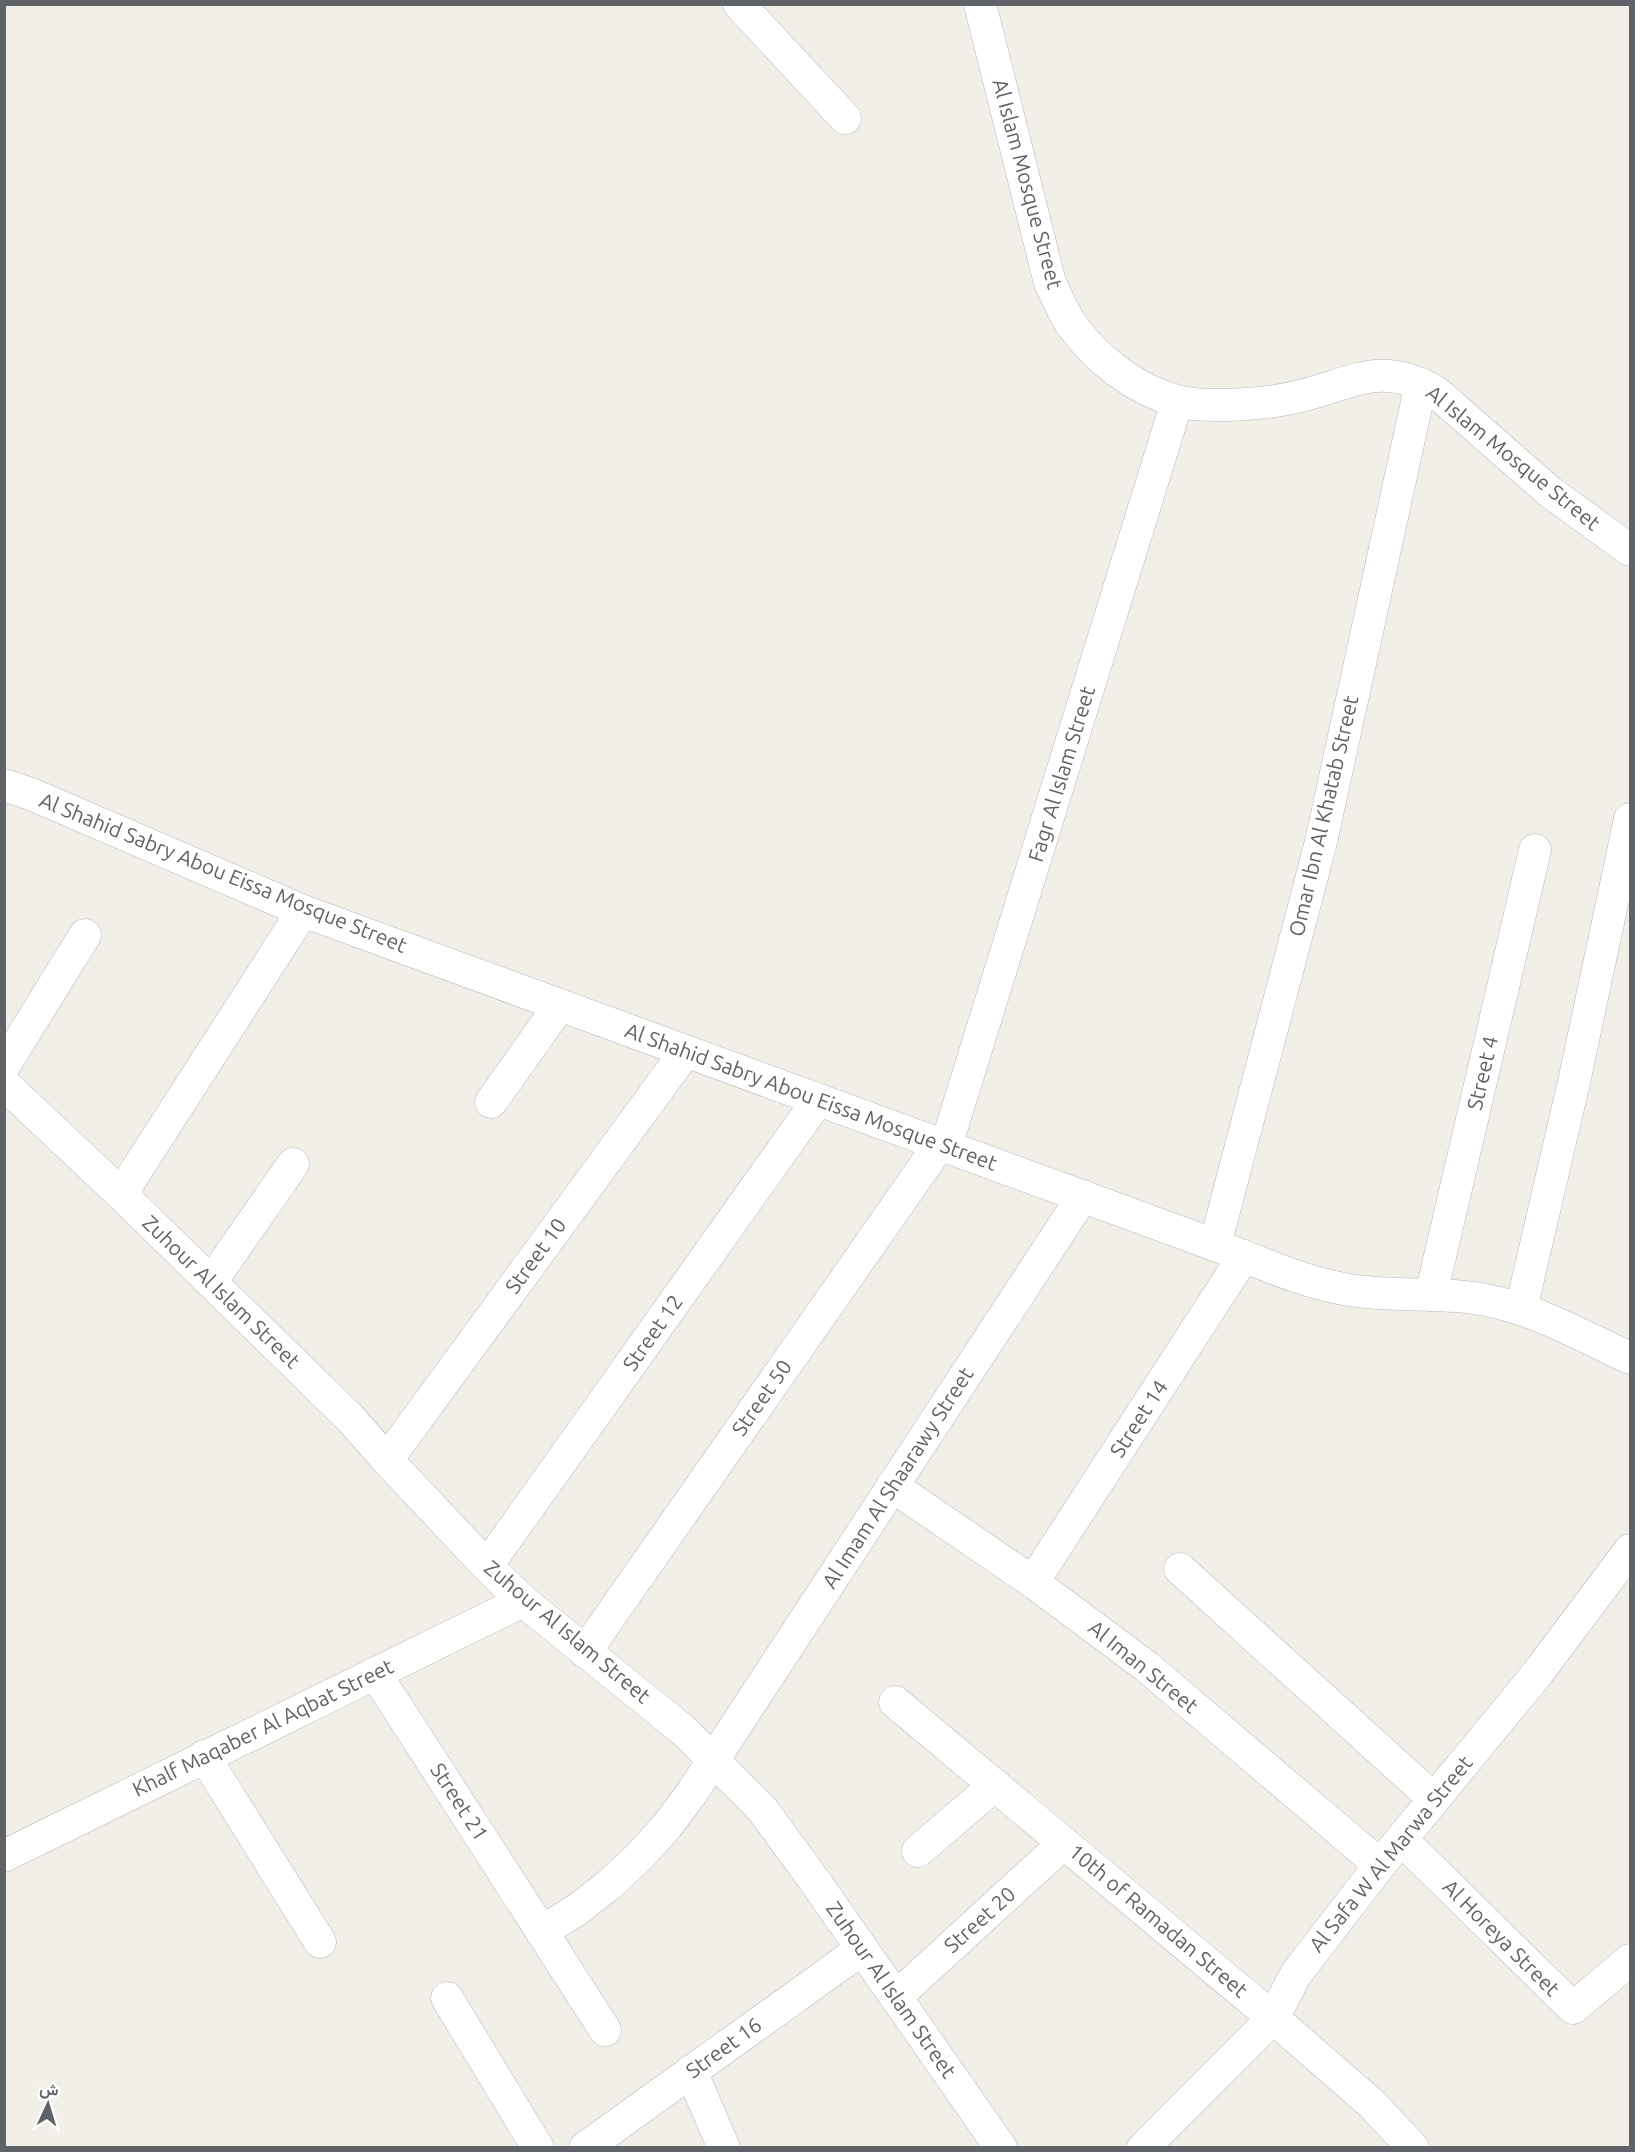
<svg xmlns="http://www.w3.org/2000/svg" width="1635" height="2152" font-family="Ubuntu,Vazirmatn,sans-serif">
<rect width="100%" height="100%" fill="#f1efe8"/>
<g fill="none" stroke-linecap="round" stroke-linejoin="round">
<!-- street casing -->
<g stroke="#b5b8bc" stroke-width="33">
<g id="street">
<path d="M739,4L845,118"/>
<path d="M980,4L1050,283C1057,297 1063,312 1071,324C1096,359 1135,390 1177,401C1206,409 1270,404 1300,396C1354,383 1381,360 1436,392L1550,492L1630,550"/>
<path d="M4,785L31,794L303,911L1215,1245C1259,1262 1302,1282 1349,1290C1399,1298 1450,1290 1499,1303C1545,1314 1588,1339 1630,1358"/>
<path d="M4,1066L85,935"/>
<path d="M4,1084L121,1194L350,1418L387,1460L487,1566L523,1601L683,1730L762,1809L814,1880L1001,2148"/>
<path d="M491,1102L560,1005"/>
<path d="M946,1146L1177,402"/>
<path d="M121,1194L303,911"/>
<path d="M1215,1245L1321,842L1421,384"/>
<path d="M211,1282L293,1164"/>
<path d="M1431,1295L1535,850"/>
<path d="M1521,1309L1574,1082L1630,819"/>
<path d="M387,1460L686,1051"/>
<path d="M892,1486L1033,1582L1147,1667L1380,1865"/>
<path d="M487,1566L818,1100"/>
<path d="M1180,1569L1434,1799"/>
<path d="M1033,1582L1244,1256"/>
<path d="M585,1652L940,1144"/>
<path d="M375,1673L542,1932"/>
<path d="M895,1702L1273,2018L1372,2104L1413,2148"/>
<path d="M204,1756L320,1942"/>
<path d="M1401,1839L1573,2008L1630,1960"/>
<path d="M918,1851L995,1785"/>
<path d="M4,1856L523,1601"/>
<path d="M896,1997L1064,1843"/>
<path d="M447,1998L538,2148"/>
<path d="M605,2030L542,1932L578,1909L610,1884L640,1856L667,1826L691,1794L1083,1196"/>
<path d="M691,2071L724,2148"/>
<path d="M585,2148L862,1949"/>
<path d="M1143,2148L1273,2018L1296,1974L1380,1865L1537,1674L1630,1550"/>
</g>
</g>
<!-- street -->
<use href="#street" stroke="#fff" stroke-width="32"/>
</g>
<g text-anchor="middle" stroke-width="5" stroke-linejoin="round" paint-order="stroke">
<!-- street labels -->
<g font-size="21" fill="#5f6368" stroke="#fff">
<text transform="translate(1027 184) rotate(75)" y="7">Al Islam Mosque Street</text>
<text transform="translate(1513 458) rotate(39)" y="7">Al Islam Mosque Street</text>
<text transform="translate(1062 774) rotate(-73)" y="7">Fagr Al Islam Street</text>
<text transform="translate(1324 816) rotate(-77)" y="7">Omar Ibn Al Khatab Street</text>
<text transform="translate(223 873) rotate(22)" y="7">Al Shahid Sabry Abou Eissa Mosque Street</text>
<text transform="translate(1483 1073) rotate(-77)" y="7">Street 4</text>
<text transform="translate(811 1097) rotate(20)" y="7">Al Shahid Sabry Abou Eissa Mosque Street</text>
<text transform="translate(536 1256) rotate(-54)" y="7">Street 10</text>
<text transform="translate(221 1292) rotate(44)" y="7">Zuhour Al Islam Street</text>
<text transform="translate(653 1333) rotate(-55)" y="7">Street 12</text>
<text transform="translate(762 1398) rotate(-55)" y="7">Street 50</text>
<text transform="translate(1139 1419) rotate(-57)" y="7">Street 14</text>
<text transform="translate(898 1478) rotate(-57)" y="7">Al Imam Al Shaarawy Street</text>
<text transform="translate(567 1632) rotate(40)" y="7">Zuhour Al Islam Street</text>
<text transform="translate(1143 1667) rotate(39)" y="7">Al Iman Street</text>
<text transform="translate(263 1728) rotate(-26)" y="7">Khalf Maqaber Al Aqbat Street</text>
<text transform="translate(459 1802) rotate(57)" y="7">Street 21</text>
<text transform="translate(1391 1854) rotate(-51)" y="7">Al Safa W Al Marwa Street</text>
<text transform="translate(980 1920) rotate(-42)" y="7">Street 20</text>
<text transform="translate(1158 1921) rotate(40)" y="7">10th of Ramadan Street</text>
<text transform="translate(1501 1938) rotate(45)" y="7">Al Horeya Street</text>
<text transform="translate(891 1990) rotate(55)" y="7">Zuhour Al Islam Street</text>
<text transform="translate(724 2048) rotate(-36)" y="7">Street 16</text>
</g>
</g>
<!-- border -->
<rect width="1635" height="2152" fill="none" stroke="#5f6368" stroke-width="12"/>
<!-- north arrow -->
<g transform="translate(48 2104) rotate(4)" stroke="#ffffff" stroke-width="4.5" paint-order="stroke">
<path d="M0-4.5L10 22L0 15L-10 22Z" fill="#5f6368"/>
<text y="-9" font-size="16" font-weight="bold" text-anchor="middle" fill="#5f6368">ش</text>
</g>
</svg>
